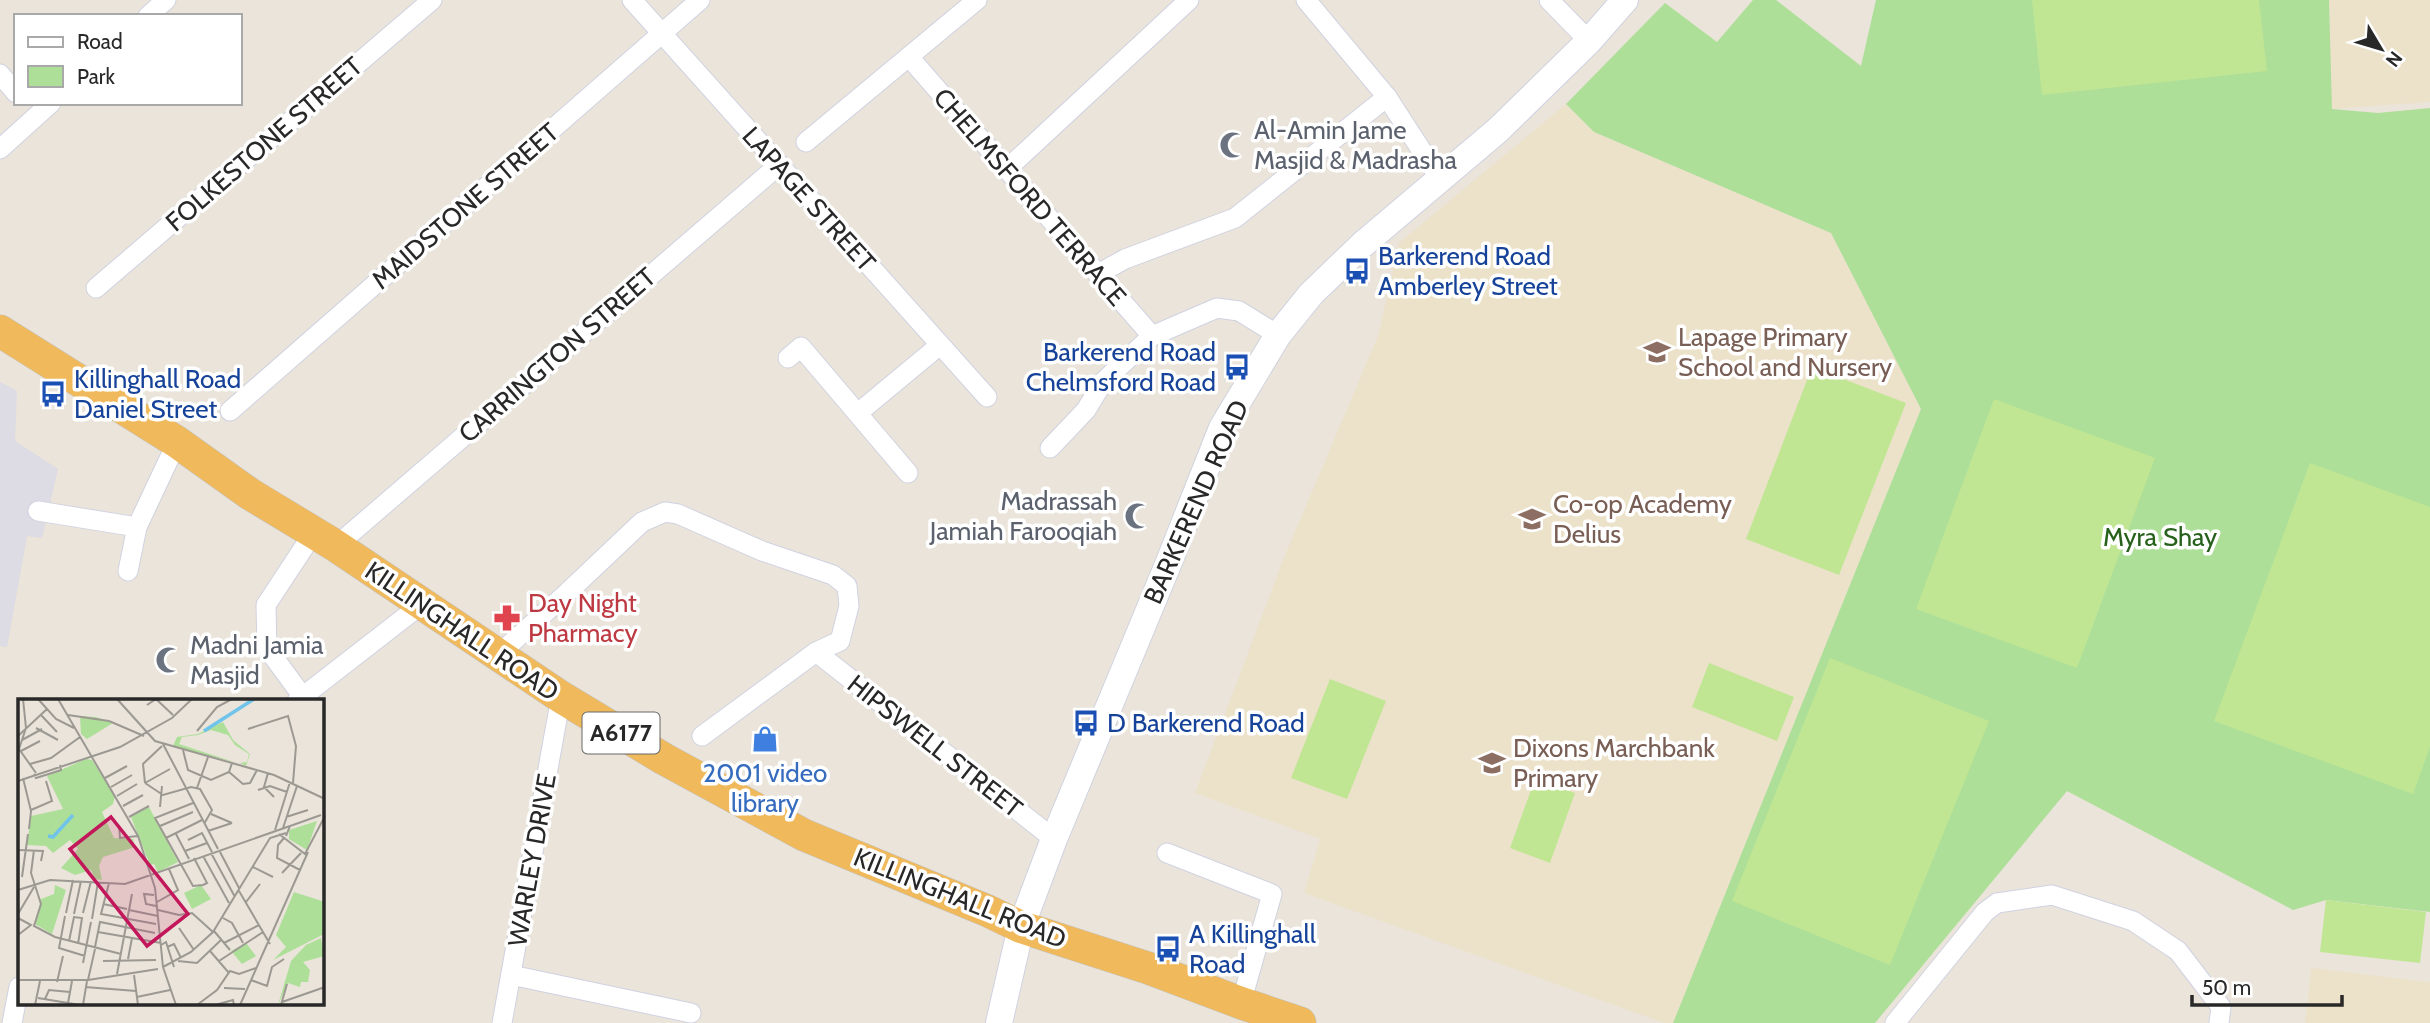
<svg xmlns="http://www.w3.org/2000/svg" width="2430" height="1023" font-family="Cabin,sans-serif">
<rect width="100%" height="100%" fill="#eae4da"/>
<!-- industrial -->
<path fill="#dddbe3" d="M0,382L17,391L15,441L58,469L42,538L27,536L7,647L0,646Z"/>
<!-- education -->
<g fill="#ece2ca">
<path d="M2329,0H2430V102L2332,109Z"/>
<path d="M1566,104L1594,132L1831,233L1921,409L1673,1023H1664L1304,893L1320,839L1195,793L1283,560L1378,336L1399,243Z"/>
<path d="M2311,968L2430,982V1023H2305Z"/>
</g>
<!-- green -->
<path fill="#addf98" d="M1753,0H1776L1861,66L1876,0H2329L2332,109L2378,113L2430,108V912L2326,900L2293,910L2067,791L1875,1023H1673L1921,409L1831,233L1594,132L1566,104L1665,3L1717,42Z"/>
<!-- pitch -->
<g fill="#c0e694">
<path d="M2032,0H2259L2267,71L2042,95Z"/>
<path d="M1812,367L1906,403L1839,575L1746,539Z"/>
<path d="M1994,399L2155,458L2077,668L1916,609Z"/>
<path d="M2310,463L2430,507V747L2413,794L2214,721Z"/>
<path d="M1830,658L1989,721L1890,965L1732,901Z"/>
<path d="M1709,663L1794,697L1777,741L1692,707Z"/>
<path d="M1330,679L1386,701L1347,799L1291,778Z"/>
<path d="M1535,779L1575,793L1550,863L1510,848Z"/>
<path d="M2326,900L2426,912L2420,963L2320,952Z"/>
</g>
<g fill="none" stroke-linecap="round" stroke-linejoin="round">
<!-- minor casing -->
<g stroke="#d0d2e1" stroke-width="21">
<g id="minor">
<path d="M632,0L987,397"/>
<path d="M1306,0L1387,97L1440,179"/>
<path d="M1549,0L1589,41"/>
<path d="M148,16L166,0"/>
<path d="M909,57L1152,336"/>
<path d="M0,74L16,93"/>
<path d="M806,142L977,0"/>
<path d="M0,149L51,103"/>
<path d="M1007,169L1189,0"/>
<path d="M1098,274L1125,259L1235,218L1387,97"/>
<path d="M96,288L432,0"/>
<path d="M788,358L801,347L908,473"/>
<path d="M230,411L700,0"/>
<path d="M858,413L940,345"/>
<path d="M1050,448L1086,410L1103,382L1152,336L1217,308L1239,311L1278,335"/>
<path d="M38,511L137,527"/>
<path d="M336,546L779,165"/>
<path d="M128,571L137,527L177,442"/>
<path d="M816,652L1054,839"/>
<path d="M499,654L568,592L642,522L665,512L678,514L762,551L833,575L847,586L849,606L840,641L816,652L702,736"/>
<path d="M303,697L267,648L266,605L314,532"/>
<path d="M297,701L422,604"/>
<path d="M1167,853L1272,894L1241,1003"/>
<path d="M511,975L691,1013"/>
<path d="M12,1023L19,987"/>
<path d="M502,1023L561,697"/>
<path d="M1895,1023L1985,912L1997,903L2052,895L2133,921L2178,951L2221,1007L2219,1023"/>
</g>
</g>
<!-- secondary casing -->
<g stroke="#d0d2e1" stroke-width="28">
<path id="secondary" d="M999,1023L1021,927L1054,839L1169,562L1222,428L1278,335L1311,294L1362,245L1498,130L1589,41L1625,0"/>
</g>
<!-- trunk casing -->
<g stroke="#c3c3c3" stroke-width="33">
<path id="trunk" d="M0,331L177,442L250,494L336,546L561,697L664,759L804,835L988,911L1021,927L1148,968L1241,1003L1300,1023"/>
</g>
<!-- minor -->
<use href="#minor" stroke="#fff" stroke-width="19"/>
<!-- secondary -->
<use href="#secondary" stroke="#fff" stroke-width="26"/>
<!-- trunk -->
<use href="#trunk" stroke="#f0ba5c" stroke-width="32"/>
</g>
<!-- icons -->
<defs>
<g id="mosque-bare" transform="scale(2.1)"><path d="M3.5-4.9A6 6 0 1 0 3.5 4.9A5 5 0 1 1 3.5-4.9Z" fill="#6b7280" stroke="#fff" stroke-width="2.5" paint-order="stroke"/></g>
<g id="bus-bare" transform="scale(2.1)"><path d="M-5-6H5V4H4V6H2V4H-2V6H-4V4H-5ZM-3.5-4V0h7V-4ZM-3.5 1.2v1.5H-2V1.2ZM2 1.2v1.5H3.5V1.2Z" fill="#1a4fb4" stroke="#fff" stroke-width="2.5" paint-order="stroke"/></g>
<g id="school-bare" transform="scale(2.1)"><path d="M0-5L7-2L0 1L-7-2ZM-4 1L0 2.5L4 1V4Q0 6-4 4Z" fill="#8d6e63" stroke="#fff" stroke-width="2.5" paint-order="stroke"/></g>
<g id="pharmacy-bare" transform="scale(2.1)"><path d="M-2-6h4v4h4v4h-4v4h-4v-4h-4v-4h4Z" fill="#e0444e" stroke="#fff" stroke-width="2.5" paint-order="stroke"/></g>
<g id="shop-bare" transform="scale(2.1)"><path d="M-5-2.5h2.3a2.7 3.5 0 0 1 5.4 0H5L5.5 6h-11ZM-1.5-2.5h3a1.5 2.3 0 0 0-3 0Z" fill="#3f7fe0" stroke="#fff" stroke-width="2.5" paint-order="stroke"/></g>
</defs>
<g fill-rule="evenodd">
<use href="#mosque-bare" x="1233" y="145"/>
<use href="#bus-bare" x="1357" y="271"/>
<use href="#school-bare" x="1657" y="352"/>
<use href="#bus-bare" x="1237" y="367"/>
<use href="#bus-bare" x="53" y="394"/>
<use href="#mosque-bare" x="1138" y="516"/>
<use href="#school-bare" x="1532" y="519"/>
<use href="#pharmacy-bare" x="507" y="618"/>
<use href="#mosque-bare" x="169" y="660"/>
<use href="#bus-bare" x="1086" y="723"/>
<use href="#shop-bare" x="765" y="739"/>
<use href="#school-bare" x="1492" y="763"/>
<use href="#bus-bare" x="1168" y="949"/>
</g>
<g text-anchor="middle" stroke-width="7" stroke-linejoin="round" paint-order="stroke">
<!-- shield labels -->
<rect fill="#fff" stroke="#686868" stroke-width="2" x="582.5" y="712.5" width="77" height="41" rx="5"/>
<g font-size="24" font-weight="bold" fill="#282828">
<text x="621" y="741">A6177</text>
</g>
<!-- worship labels -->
<g font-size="26" fill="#5b616d" stroke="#fff" text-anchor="start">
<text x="1254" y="139">Al-Amin Jame<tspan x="1254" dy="30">Masjid &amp; Madrasha</tspan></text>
<text x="1117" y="510" text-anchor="end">Madrassah<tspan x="1117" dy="30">Jamiah Farooqiah</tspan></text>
<text x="190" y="654">Madni Jamia<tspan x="190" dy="30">Masjid</tspan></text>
</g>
<!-- street labels -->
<g font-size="26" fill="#282828" stroke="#fff">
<text transform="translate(264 144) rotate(-41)" y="9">FOLKESTONE STREET</text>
<text transform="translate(1030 197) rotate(49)" y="9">CHELMSFORD TERRACE</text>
<text transform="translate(809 199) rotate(48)" y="9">LAPAGE STREET</text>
<text transform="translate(465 206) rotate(-41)" y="9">MAIDSTONE STREET</text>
<text transform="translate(557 355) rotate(-41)" y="9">CARRINGTON STREET</text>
<text transform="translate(1196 502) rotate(-66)" y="9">BARKEREND ROAD</text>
<text transform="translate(462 631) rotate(34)" y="9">KILLINGHALL ROAD</text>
<text transform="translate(935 746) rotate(38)" y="9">HIPSWELL STREET</text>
<text transform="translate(532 860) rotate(-80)" y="9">WARLEY DRIVE</text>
<text transform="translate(960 898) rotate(22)" y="9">KILLINGHALL ROAD</text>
</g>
<!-- transit labels -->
<g font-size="26" fill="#164399" stroke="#fff" text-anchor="start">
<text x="1378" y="265">Barkerend Road<tspan x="1378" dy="30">Amberley Street</tspan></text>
<text x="1216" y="361" text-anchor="end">Barkerend Road<tspan x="1216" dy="30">Chelmsford Road</tspan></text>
<text x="74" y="388">Killinghall Road<tspan x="74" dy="30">Daniel Street</tspan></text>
<text x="1107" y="732">D Barkerend Road</text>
<text x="1189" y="943">A Killinghall<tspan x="1189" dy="30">Road</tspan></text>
</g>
<!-- education labels -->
<g font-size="26" fill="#785e54" stroke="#fff" text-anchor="start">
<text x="1678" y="346">Lapage Primary<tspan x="1678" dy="30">School and Nursery</tspan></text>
<text x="1553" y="513">Co-op Academy<tspan x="1553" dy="30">Delius</tspan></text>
<text x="1513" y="757">Dixons Marchbank<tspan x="1513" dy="30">Primary</tspan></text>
</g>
<!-- park labels -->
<g font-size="26" fill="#27611c" stroke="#fff">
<text x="2160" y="546">Myra Shay</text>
</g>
<!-- health labels -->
<g font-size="26" fill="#be3a42" stroke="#fff" text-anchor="start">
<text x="528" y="612">Day Night<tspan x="528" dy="30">Pharmacy</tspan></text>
</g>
<!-- shop labels -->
<g font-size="26" fill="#366cbe" stroke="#fff">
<text x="765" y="782">2001 video<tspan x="765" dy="30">library</tspan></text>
</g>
</g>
<!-- overview -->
<g transform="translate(18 699)">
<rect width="306" height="306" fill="#eae4da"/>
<path d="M62,17L78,18L95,24L69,40L63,35ZM205,23L215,41L232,55L228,67L222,64L229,63L231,55L217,46L210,36L193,31L180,36L164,38L161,45L219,64L155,47L159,38L180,35ZM68,60L74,61L97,97L95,105L84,113L96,139L115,140L117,148L85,158L81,167L84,181L77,180L73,171L57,176L43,169L60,150L52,141L35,154L28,147L9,146L13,117L45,110L29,77ZM131,108L160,163L140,173L136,165L132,166L113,118ZM299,122L289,151L271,140V131ZM37,186L48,191L34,235L17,225L23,200L36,195ZM183,186L193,200L174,210L166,194ZM276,193L307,203L306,235L255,261L268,248L258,236ZM303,239L306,257L285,263L292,271L290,283H283L282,288L270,284L260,306L273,262L288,246ZM228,244L238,257L224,265L213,252Z" fill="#addf98"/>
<path fill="none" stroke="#70c4e9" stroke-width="3.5" d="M186,32L236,0M30,137L35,138L55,116"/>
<path fill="none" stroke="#9c9993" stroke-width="2" d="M20,0L38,20L56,29M40,0L120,137L137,189L145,268L158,306M99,0L137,42L256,76L307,100M129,6L138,0L155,16M23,16L39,33M50,16L91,22M91,22L126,37M18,29L40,41M230,30L270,17L278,47L275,84M179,32L199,8L214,0M0,37L29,10M4,41L24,30M145,45L200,150M1,50L18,74M165,51L170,71L193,81L211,73L214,64M3,52L22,42M0,53L8,29L5,0M12,65L33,59L62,38M211,73L225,85L232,84L239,71M250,74L246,88L256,98M16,75L18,79L34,74L43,71L42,66M5,79L13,112L11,130M87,79L109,67M0,82L102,48L154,19L174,0M127,84L145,96L173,88L182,90L194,111L186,125M127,84L125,65L144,47M127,84L152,70M93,88L114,76M179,89L190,58M240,91L252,87L269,93M99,97L119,85M175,104L137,119L175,187L185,186L189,184L176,159M105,107L125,96M142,108L144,87M13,111L34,102L28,82M193,115L214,124M111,118L131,107M268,118L290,111M101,126L102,139L120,137M142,127L175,113M265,129L279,87M257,131L272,83M190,132L214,124M158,135L171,160M261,135L287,155L307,117M268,137L272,127L303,116M148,139L184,121M266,139L260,146L259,159L282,171M170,141L184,134L194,153M0,151L25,152L23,162M16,151L13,174L23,205L16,227L37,238L103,255M167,152L189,144M202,153L221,189M193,154L217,198M185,157L211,204M235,168L255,178M264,174L283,154M4,178L10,135M91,184L83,215L138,225M0,191L32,181L107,185L272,127M221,192L252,245M136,196L126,195L128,205L138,207M139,203L160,191L151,170M228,203L242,185M85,205L109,210M111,211L140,217M140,211L161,216L174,214L195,233M48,214L55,181M65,214L73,182M0,215L16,188M56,215L63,182M47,217L41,249L67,257M0,219L13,226L0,236M205,219L214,224L225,244M74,220L80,183M161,229L176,251M196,232L212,251M80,233L143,244M51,242L56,218L64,219L60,245M206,244L241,226M143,246L148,243L156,268M77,248L82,223L137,234M149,248L156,245L163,259M192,252L211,274M110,260L114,239M85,262L138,261M160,262L179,264L203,241M201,262L245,233M65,264L73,223M145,268L173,253L195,233L252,139L268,134M99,275L114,195M116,276L120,306M0,281H70L140,270M70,281L77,250M233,281L249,287L254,268L266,260M39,283L45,257M67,288L118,292M206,289L227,290M119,298L152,291M20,299L62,306M27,300L31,291L52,293M264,303L307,288M50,304L54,282M17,306L22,282M65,306L69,282M179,306L199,291L212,272L221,275L238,269M197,306L215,301L216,306M222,306L290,153M263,306L269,285"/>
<path fill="#c2185b" fill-opacity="0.15" stroke="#c2185b" stroke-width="3.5" d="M93,118L170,215L129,247L52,150Z"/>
<rect width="306" height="306" fill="none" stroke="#282828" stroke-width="3.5"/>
</g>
<!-- legend -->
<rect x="14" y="14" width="228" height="91" fill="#ffffff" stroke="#a9a9a9" stroke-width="2"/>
<rect x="28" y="37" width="35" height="10" fill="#ffffff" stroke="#a9a9a9" stroke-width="2"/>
<text x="77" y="49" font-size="21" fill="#282828">Road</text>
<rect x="28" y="66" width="35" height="21" fill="#addf98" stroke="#a9a9a9" stroke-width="2"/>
<text x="77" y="84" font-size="21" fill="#282828">Park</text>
<!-- north arrow -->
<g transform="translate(2381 49) rotate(128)" stroke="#ffffff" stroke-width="5" paint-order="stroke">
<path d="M0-5L12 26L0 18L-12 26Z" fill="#282828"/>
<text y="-10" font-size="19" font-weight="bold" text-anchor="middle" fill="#282828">N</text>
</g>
<!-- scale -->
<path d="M2192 995v10h150v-10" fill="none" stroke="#282828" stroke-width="3.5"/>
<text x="2202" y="995" font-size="21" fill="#282828" stroke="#ffffff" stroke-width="5" paint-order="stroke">50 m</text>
</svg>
